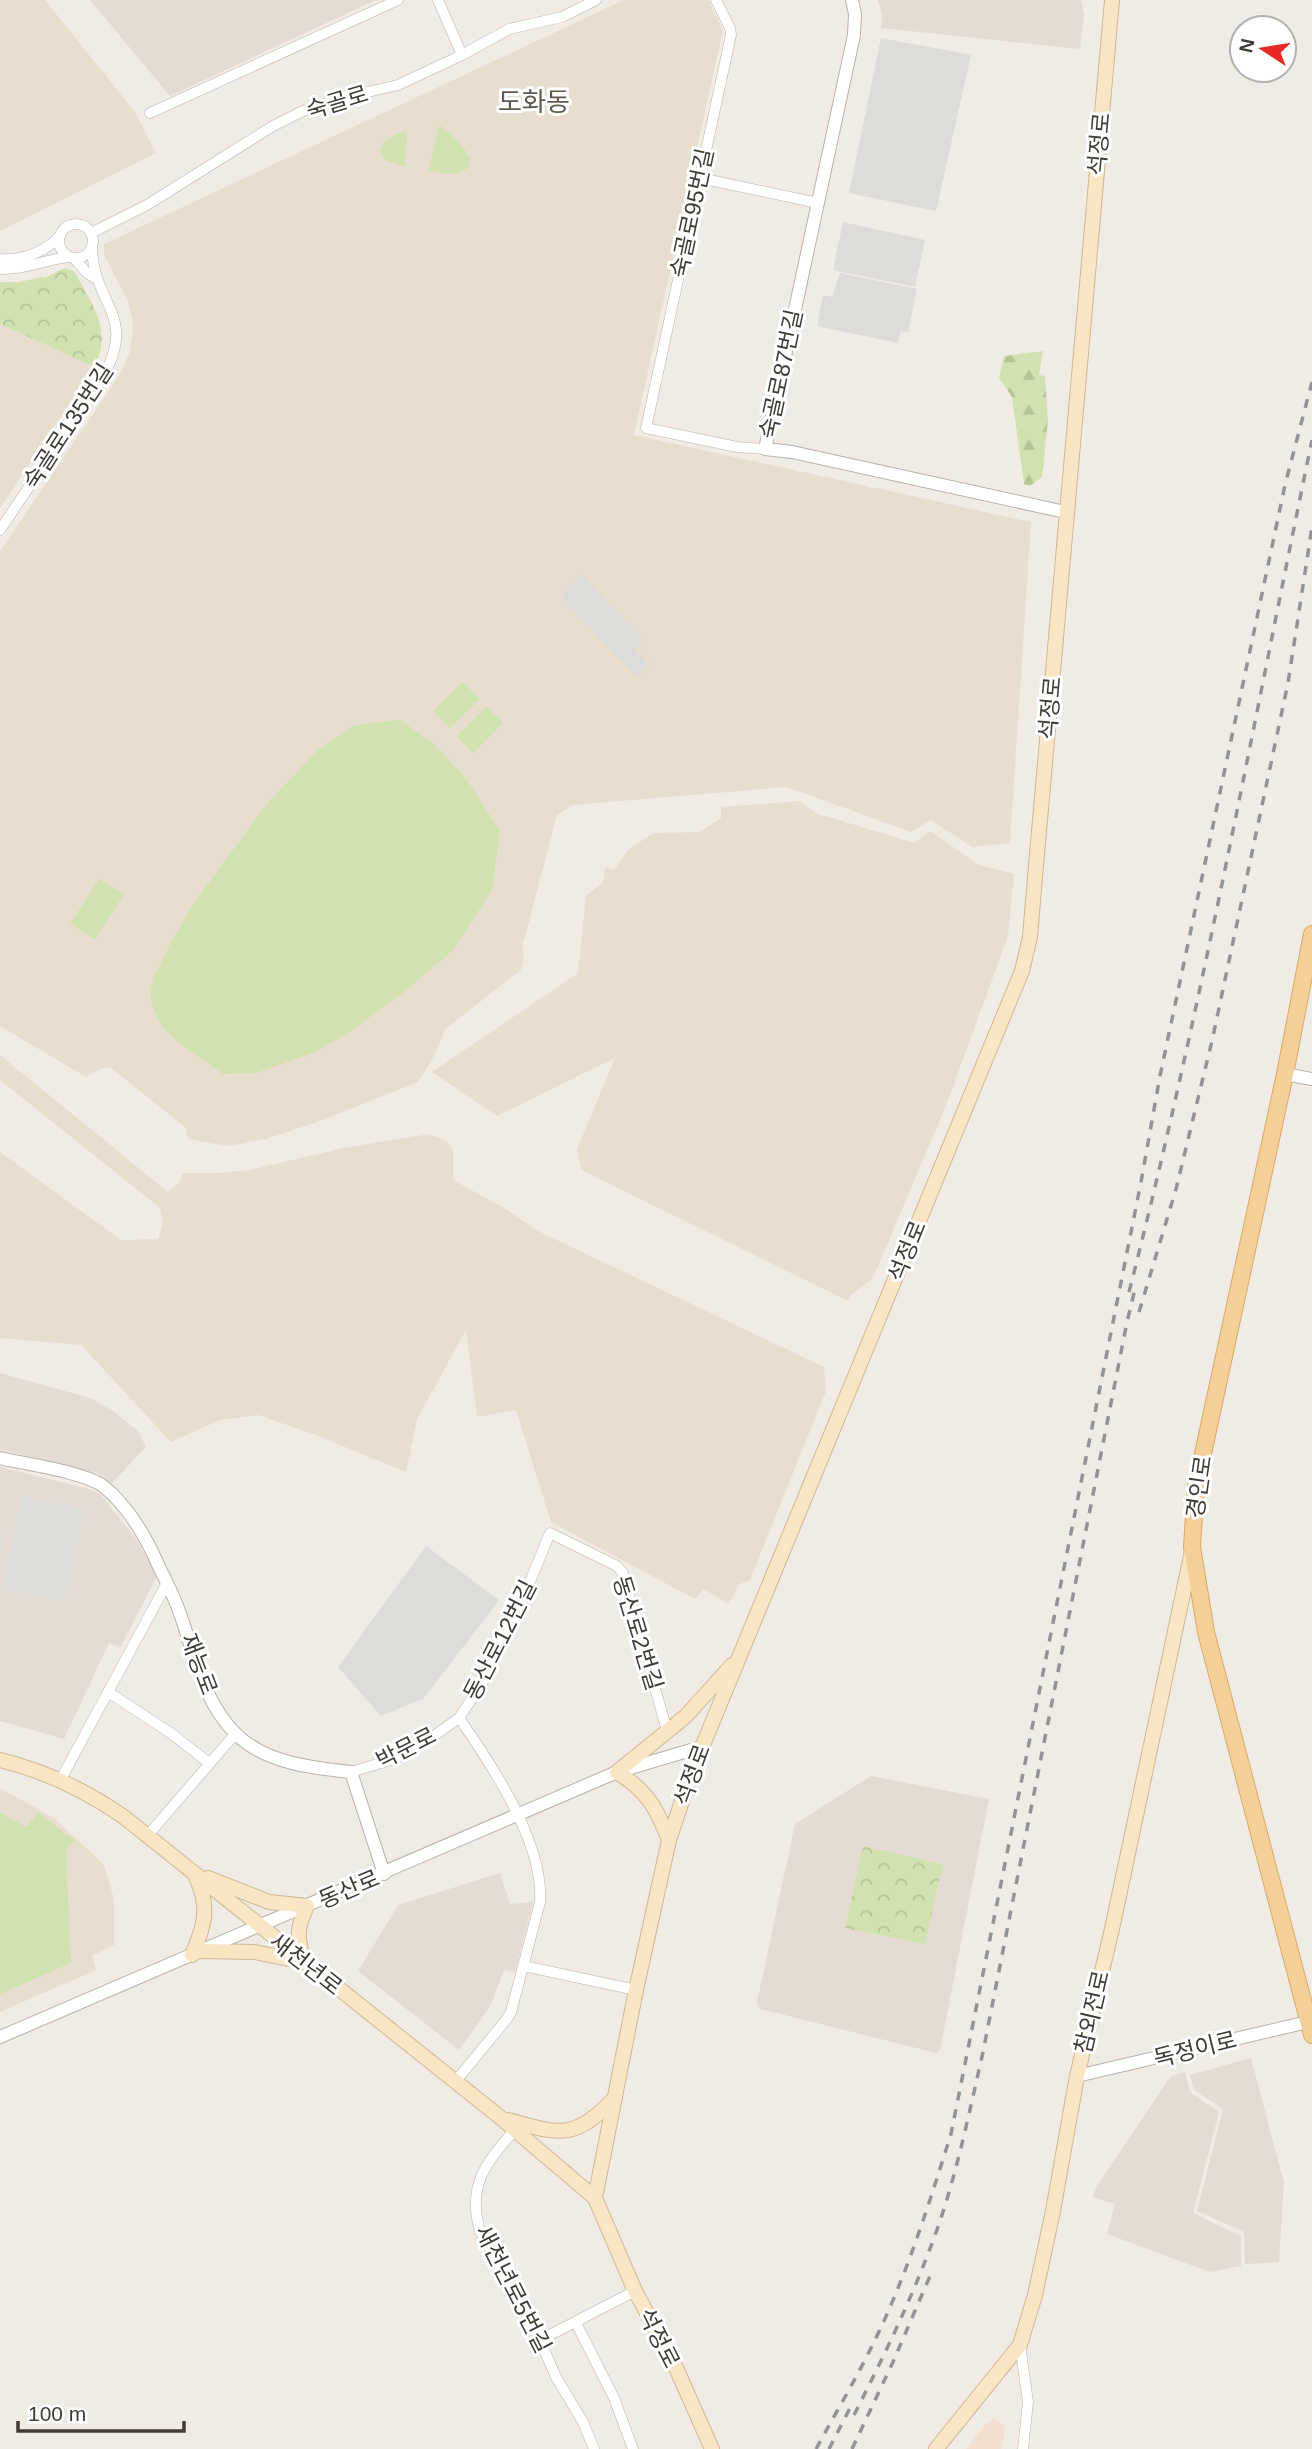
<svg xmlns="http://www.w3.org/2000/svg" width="1312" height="2449" font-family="Arial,'Noto Sans KR',sans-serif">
<defs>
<pattern id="forest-firs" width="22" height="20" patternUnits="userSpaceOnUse" patternTransform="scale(1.75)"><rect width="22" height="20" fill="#d1e2b0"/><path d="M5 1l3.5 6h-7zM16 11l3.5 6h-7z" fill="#b5c398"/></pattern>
<pattern id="park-crowns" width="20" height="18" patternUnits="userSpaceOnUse" patternTransform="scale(1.75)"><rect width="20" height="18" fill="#d1e2b0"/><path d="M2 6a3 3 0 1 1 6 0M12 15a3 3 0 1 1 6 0" fill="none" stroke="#b5c398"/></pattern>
</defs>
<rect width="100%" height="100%" fill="#f0ebe4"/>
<!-- residential -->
<g fill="#e4dcd2">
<path d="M90,0H376L170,96Z"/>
<path d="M878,0H1081L1084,16L1080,49L881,28L882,14Z"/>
<path d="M0,1373L90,1398L113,1411L138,1431L146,1447L110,1485L100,1474L0,1449Z"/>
<path d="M0,1467L89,1489L100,1494L137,1540L157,1576L120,1648L109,1643L64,1739L0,1721Z"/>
<path d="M871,1776L989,1799L940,2050L936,2053L761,2009L757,2002L795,1824Z"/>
<path d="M500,1873L510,1904L533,1902L515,1972L504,1970L491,2005L459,2050L358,1971L398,1905Z"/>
<path d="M1251,2058L1284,2183L1279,2262L1245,2264L1244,2232L1197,2211L1223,2109L1194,2090L1190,2075Z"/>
<path d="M1185,2072L1190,2092L1219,2112L1193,2213L1241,2236V2266L1210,2272L1107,2234L1115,2204L1093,2197L1096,2187L1171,2076Z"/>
</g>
<!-- commercial -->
<path fill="#f1dfd0" d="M994,2419L1003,2424L1005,2430L1001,2449H966L986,2424Z"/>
<!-- education -->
<g fill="#e8decf">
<path d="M0,0H45L135,112L156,153L0,231Z"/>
<path d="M624,0H708L723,30L634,435L1031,522L1010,843L972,847L931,820L911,832L787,787L573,805L557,815L522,948L524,957L521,970L445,1029L434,1056L418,1082L323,1120L266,1139L228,1146L188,1139L186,1128L110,1067L99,1069L86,1077L0,1026V551L120,374L129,354L133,333L132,317L127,299L104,255V244Z"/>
<path d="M0,324L94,367L0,508Z"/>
<path d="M800,801L816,813L914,843L930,831L979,865L1014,874L1008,936L947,1103L873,1278L851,1295L848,1301L581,1170L577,1149L615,1058L497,1116L432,1072L578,973L586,896L603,882L605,867L614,870L628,850L653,833L700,832L721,818V807Z"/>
<path d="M0,1055L168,1192L180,1181L182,1173H217L250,1170L343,1148L430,1134L446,1141L453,1149V1180L504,1208L538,1231L824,1367L826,1391L750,1580L740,1584L728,1604L704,1589L695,1599L551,1522L516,1410L477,1417L466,1330L417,1419L406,1472L316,1435L258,1415L220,1420L171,1442L81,1345L0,1338V1152L121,1240L158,1239L163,1223L160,1208L0,1080Z"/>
<path d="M0,1788L54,1818L104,1865L114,1899V1945L92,1956L96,1970L0,2012Z"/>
</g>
<!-- grass -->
<g fill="#d1e2b0">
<path d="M439,125C450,132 490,166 457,173C448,175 438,172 429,170Z"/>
<path d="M407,130L405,167L385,160L380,149L387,139Z"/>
<path d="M463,682L480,699L450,728L433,711Z"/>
<path d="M487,706L503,723L473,753L457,736Z"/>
<path d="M400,720L432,742L465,777L500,831L492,890L453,950L409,988L351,1031L314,1053L256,1073L223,1074L181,1045L164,1029L153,1008L150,993L155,975L170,944L194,903L266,805L317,751L355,725Z"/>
<path d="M99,879L124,894L95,939L70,924Z"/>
<path d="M38,1812L75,1841L66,1849L71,1963L0,1994V1813L27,1827Z"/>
</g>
<!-- forest -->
<path fill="url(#forest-firs)" d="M1043,351L1039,375L1045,376L1048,421L1042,477L1030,486L1024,484L1012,397L999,378L1004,356Z"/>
<!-- park -->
<g fill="url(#park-crowns)">
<path d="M64,268L74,271C91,302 114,332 94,367L0,324V282H19L42,277L45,278Z"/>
<path d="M863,1846L943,1864L925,1944L845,1928Z"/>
</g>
<!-- parking -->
<g fill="#dedcd9">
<path d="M881,38L971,55L936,211L849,193Z"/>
<path d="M843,222L925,240L915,287L833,270Z"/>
<path d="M840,273L917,289L908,332L901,331L898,343L817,326L823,295L832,297Z"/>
<path d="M581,575L644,640L635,649L650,665L638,677L560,596Z"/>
<path d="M21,1496L86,1509L66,1602L1,1589Z"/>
<path d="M426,1546L499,1600L424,1698L381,1716L338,1667Z"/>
</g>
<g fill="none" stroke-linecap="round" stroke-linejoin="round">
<!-- minor casing -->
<g stroke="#bbb2a8" stroke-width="11">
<g id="minor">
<path d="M438,0L462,55"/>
<path d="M716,0L730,28L731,35L646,428L737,447L765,449"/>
<path d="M150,113L398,0"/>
<path d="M700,178L818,203"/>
<circle cx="76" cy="241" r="17"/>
<path d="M91,233L147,205L273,126L303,111L342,98L398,85L462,55L509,29L562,17L596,0"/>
<path d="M74,258L87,273L95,278"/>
<path d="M0,259C22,261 45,252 60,236"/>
<path d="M0,269C25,270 46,259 70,257"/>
<path d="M0,530L101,380C140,314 92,306 92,246"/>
<path d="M108,1692L172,1734L209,1763"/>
<path d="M351,1772L394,1759L421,1745L459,1718L483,1682L512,1625L550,1533L617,1566L623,1573L667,1731"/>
<path d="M61,1779L167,1583"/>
<path d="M148,1835L236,1733"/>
<path d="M524,1966L636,1990"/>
<path d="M455,2082L506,2020L511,2012L540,1902C544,1843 492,1765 459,1718"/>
<path d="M515,2130C485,2162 467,2187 480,2231L540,2340L556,2377L583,2422L594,2449"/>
<path d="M576,2323L614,2398L633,2449"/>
<path d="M540,2340L635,2291"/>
<path d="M1020,2345L1028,2402L1023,2449"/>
</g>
</g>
<!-- tertiary casing -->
<g stroke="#bbb2a8" stroke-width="14">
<g id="tertiary">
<path d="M852,0L855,14L854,35L765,449L792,452L1065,512"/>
<path d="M1285,1074L1312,1079"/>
<path d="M0,1458C25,1464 84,1472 103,1486C126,1504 144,1534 156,1560C163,1576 172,1592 178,1608C194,1651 202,1701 236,1734C265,1763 312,1768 351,1772L384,1874"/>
<path d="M0,2037L617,1772L701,1747"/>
<path d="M1077,2076L1312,2021"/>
</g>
</g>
<!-- secondary casing -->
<g stroke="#cdb897" stroke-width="16">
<g id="secondary">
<path d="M0,1760C46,1771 85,1790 124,1817L501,2118L595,2198"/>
<path d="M669,1840C656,1807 648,1792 617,1772L686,1716L732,1665"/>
<path d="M201,1951L255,1952L304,1962C297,1937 296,1930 307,1906L269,1902L208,1878"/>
<path d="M192,1955C205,1925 210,1907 196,1877"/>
<path d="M508,2120C561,2135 574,2140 615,2098"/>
<path d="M712,2449L673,2361L635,2291L595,2198L636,1990L669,1840L691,1774L1022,971L1030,937L1035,877L1112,0"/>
<path d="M936,2449L1020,2345L1035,2295L1053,2211L1077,2076L1112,1929L1192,1551"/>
</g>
</g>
<!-- primary casing -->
<g stroke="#d8aa6a" stroke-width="18">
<path id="primary" d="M1312,934L1285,1074L1196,1486L1192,1547L1206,1632L1312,2035"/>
</g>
<!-- minor -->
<use href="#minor" stroke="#fff" stroke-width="10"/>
<!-- tertiary -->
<use href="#tertiary" stroke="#fff" stroke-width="12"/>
<!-- secondary -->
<use href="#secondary" stroke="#fae6c5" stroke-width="14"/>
<!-- primary -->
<use href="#primary" stroke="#f5cf98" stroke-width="16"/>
<!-- rail -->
<g stroke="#939393" stroke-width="3.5" stroke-dasharray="9 9" stroke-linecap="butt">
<path d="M1129,1292C1201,1011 1253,725 1312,440"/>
<path d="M1139,1312L1176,1189L1212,1041L1288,683L1312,527"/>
<path d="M854,2415C886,2352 916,2290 939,2224C958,2168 970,2109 983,2052L1127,1322L1136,1285"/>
<path d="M816,2449C834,2416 853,2384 870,2350C905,2281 928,2207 951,2134L1141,1182L1160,1076L1285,485L1312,382"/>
<path d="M829,2449L853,2402"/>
<path d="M852,2449L893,2362L930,2276"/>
</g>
</g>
<g text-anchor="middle" stroke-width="6" stroke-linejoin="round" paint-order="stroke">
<!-- street labels -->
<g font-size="23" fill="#423b34" stroke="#fff">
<text transform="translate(337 102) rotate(-17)" y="8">숙골로</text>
<text transform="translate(1099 144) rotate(-85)" y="8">석정로</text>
<text transform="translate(692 213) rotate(-78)" y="8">숙골로95번길</text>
<text transform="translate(781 374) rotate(-78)" y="8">숙골로87번길</text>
<text transform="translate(68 426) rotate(-57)" y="8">숙골로135번길</text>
<text transform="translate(1050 708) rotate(-85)" y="8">석정로</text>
<text transform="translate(907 1251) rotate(-68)" y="8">석정로</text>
<text transform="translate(1199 1487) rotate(-82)" y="8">경인로</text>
<text transform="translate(638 1633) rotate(73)" y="8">동산로2번길</text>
<text transform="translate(500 1640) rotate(-63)" y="8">동산로12번길</text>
<text transform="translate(199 1664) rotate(69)" y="8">재능로</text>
<text transform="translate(406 1748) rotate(-27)" y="8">박문로</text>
<text transform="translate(692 1775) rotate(-70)" y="8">석정로</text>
<text transform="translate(349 1889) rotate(-23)" y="8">동산로</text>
<text transform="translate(306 1964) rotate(38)" y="8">새천년로</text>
<text transform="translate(1092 2012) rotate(-77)" y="8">참외전로</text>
<text transform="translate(1195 2049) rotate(-14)" y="8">독정이로</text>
<text transform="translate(513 2289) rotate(63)" y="8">새천년로5번길</text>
<text transform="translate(659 2338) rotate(63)" y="8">석정로</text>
</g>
<!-- quarter labels -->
<g font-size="26" fill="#64584d" stroke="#fff">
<text x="534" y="111">도화동</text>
</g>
</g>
<!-- north arrow -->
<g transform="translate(1263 49) rotate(282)"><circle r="33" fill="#ffffff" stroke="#b3b1ae" stroke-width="2"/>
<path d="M0-5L12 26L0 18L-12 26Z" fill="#e72924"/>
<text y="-10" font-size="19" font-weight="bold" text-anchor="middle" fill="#423b34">N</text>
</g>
<!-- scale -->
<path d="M18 2421v10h166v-10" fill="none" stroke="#423b34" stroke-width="3.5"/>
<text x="28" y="2421" font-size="21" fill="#423b34" stroke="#ffffff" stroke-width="5" paint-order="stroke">100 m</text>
</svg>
